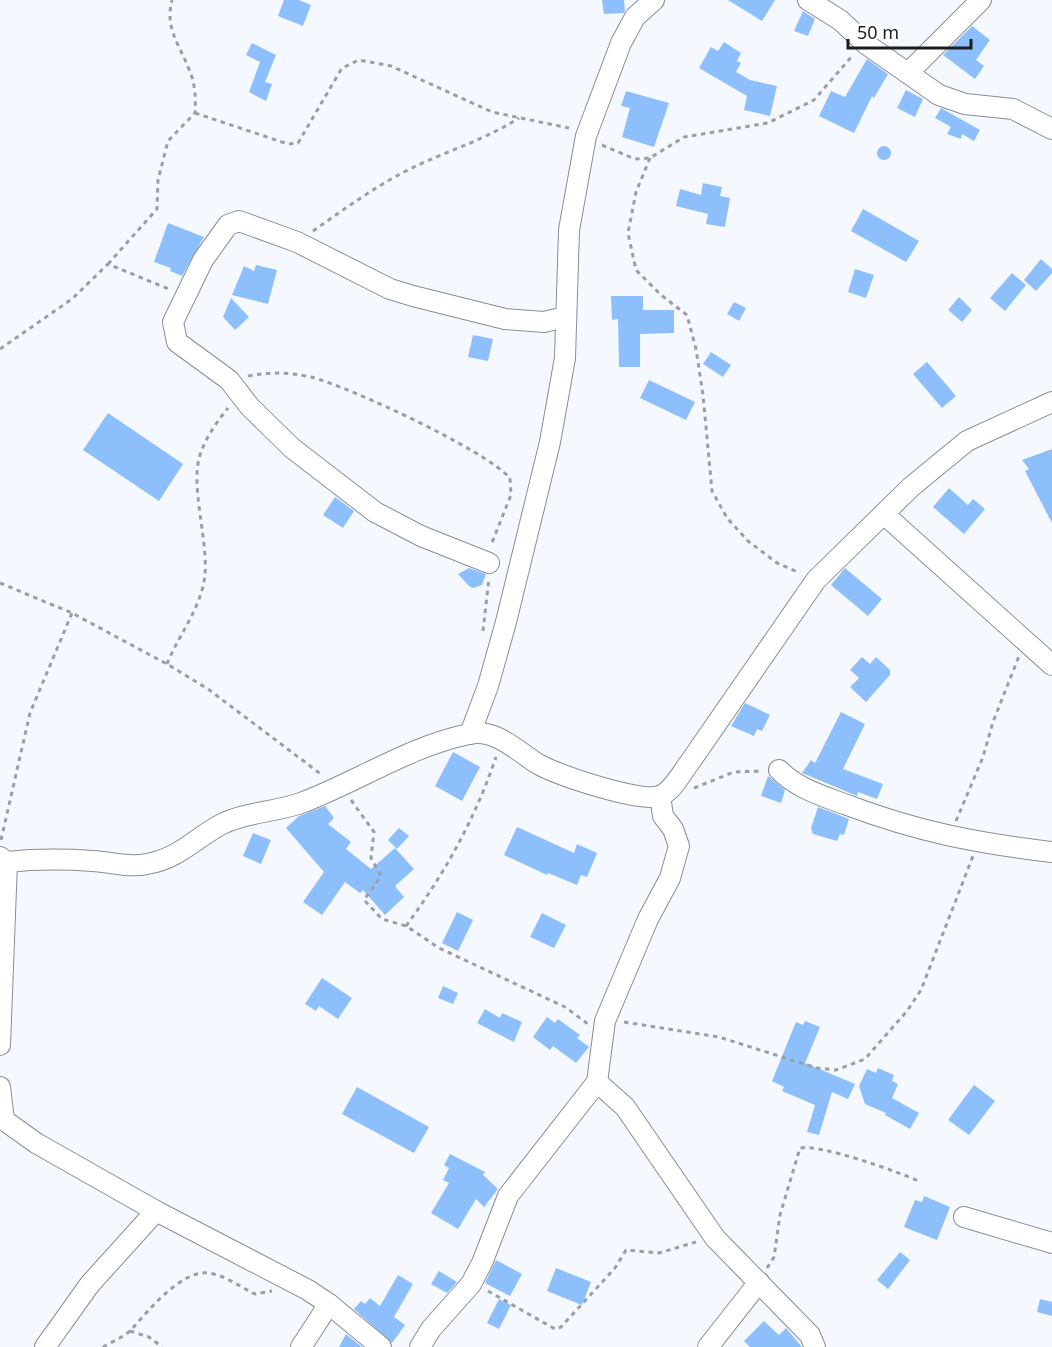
<svg xmlns="http://www.w3.org/2000/svg" width="1052" height="1347" font-family="'Noto Sans',sans-serif">
<rect width="100%" height="100%" fill="#f5f9ff"/>
<!-- building -->
<g fill="#8ebffd">
<path d="M284,0H299L311,5L303,26L278,16Z"/>
<path d="M602,0H624L625,10L624,13L604,14Z"/>
<path d="M728,0H775L762,21Z"/>
<path d="M803,11L815,19L808,36L794,31Z"/>
<path d="M972,26L990,40L976,60L984,66L975,79L943,55Z"/>
<path d="M724,42L741,53L737,61L741,63L736,72L750,80L777,86L770,116L744,110L747,96L699,68L711,47L718,51Z"/>
<path d="M252,43L276,55L265,82L272,84L266,101L249,92L260,62L246,55Z"/>
<path d="M867,59L888,74L874,98L872,96L854,133L819,116L831,91L845,97Z"/>
<path d="M906,90L923,99L915,117L897,108Z"/>
<path d="M626,91L669,103L654,147L622,137L630,108L621,106Z"/>
<path d="M941,108L980,130L974,141L962,134L961,139L947,134L951,127L935,118Z"/>
<circle cx="884" cy="153" r="7"/>
<path d="M703,183L722,187L720,196L730,198L725,227L706,224L708,214L676,206L680,189L701,195Z"/>
<path d="M863,209L919,241L906,262L851,231Z"/>
<path d="M168,223L204,237L182,276L170,271L171,268L154,262Z"/>
<path d="M1041,259L1052,269V273L1036,291L1024,280Z"/>
<path d="M256,265L277,270L268,304L232,295L244,266L254,271Z"/>
<path d="M855,269L874,275L866,298L848,292Z"/>
<path d="M1012,273L1026,285L1005,311L990,298Z"/>
<path d="M611,296H643V310H674V333L640,334V367H619L618,319L612,320Z"/>
<path d="M959,297L972,310L962,322L948,310Z"/>
<path d="M231,298L249,317L235,330L223,317Z"/>
<path d="M734,302L746,308L739,321L727,314Z"/>
<path d="M473,335L493,339L488,361L468,357Z"/>
<path d="M711,352L731,365L723,377L703,364Z"/>
<path d="M927,362L956,396L942,408L913,374Z"/>
<path d="M649,380L695,402L686,420L640,398Z"/>
<path d="M108,413L183,464L159,501L83,450Z"/>
<path d="M1052,449V523L1025,471L1029,469L1022,460Z"/>
<path d="M949,488L968,505L973,499L985,509L964,534L933,507Z"/>
<path d="M335,497L354,511L343,528L323,515Z"/>
<path d="M469,568L486,574L482,585L473,588L469,586L458,574Z"/>
<path d="M845,568L882,599L868,616L831,585Z"/>
<path d="M862,657L870,664L876,657L890,670V675L866,702L850,687L859,678L850,670Z"/>
<path d="M745,703L770,715L762,731L757,729L754,736L731,726Z"/>
<path d="M841,712L865,724L843,769L883,784L877,799L858,792L857,796L802,773L811,760L815,763Z"/>
<path d="M453,752L480,767L462,801L435,786Z"/>
<path d="M768,776L785,790L781,803L761,796Z"/>
<path d="M325,806L334,818L328,824L351,842L346,849L371,869L395,848L414,869L395,886L404,897L385,915L363,890L360,893L345,882L322,915L303,902L324,872L286,828L299,816Z"/>
<path d="M818,807L849,819L844,835L840,834L837,841L813,834L811,828Z"/>
<path d="M517,827L574,853L577,844L597,853L587,877L581,875L577,885L548,873L547,875L504,855Z"/>
<path d="M399,828L409,836L397,849L388,840Z"/>
<path d="M253,833L271,840L261,864L243,856Z"/>
<path d="M457,912L473,920L458,951L442,943Z"/>
<path d="M542,913L566,925L554,948L530,937Z"/>
<path d="M322,978L352,998L338,1019L319,1006L316,1011L305,1004Z"/>
<path d="M443,986L458,993L453,1004L438,998Z"/>
<path d="M485,1009L500,1018L502,1013L522,1022L514,1042L477,1023Z"/>
<path d="M547,1017L555,1023L558,1019L580,1035L577,1038L589,1047L576,1063L553,1046L550,1050L533,1037Z"/>
<path d="M805,1021L820,1027L805,1063L855,1084L848,1099L832,1092L819,1135L807,1132L815,1105L782,1091L784,1087L772,1081L796,1022L803,1025Z"/>
<path d="M878,1068L894,1075L892,1081L898,1084L892,1098L919,1113L910,1129L885,1115L886,1113L865,1104L859,1086L867,1069L876,1073Z"/>
<path d="M974,1085L995,1101L969,1135L948,1120Z"/>
<path d="M357,1087L429,1127L414,1153L342,1114Z"/>
<path d="M450,1154L485,1172L483,1175L498,1189L484,1207L476,1199L458,1229L431,1213L449,1183L443,1180L449,1168L444,1165Z"/>
<path d="M924,1196L950,1207L937,1240L904,1227L915,1200L922,1202Z"/>
<path d="M900,1252L910,1260L888,1289L877,1280Z"/>
<path d="M496,1260L522,1274L510,1296L485,1283Z"/>
<path d="M556,1268L591,1282L582,1305L547,1291Z"/>
<path d="M439,1271L457,1282L447,1293L431,1284Z"/>
<path d="M398,1275L413,1284L394,1317L405,1325L392,1343L354,1309L361,1301L365,1304L370,1298L380,1306Z"/>
<path d="M499,1299L511,1305L499,1329L487,1323Z"/>
<path d="M1040,1299L1052,1302V1316L1037,1312Z"/>
<path d="M764,1321L779,1335L786,1328L802,1347H750L744,1341Z"/>
<path d="M346,1334L362,1347H339Z"/>
</g>
<g fill="none" stroke-linecap="round" stroke-linejoin="round">
<!-- minor casing -->
<g stroke="#898e94" stroke-width="22">
<g id="minor">
<path d="M808,0L840,20L866,44L939,95L965,104L1013,109L1052,129"/>
<path d="M908,73L981,0"/>
<path d="M885,515L1052,665"/>
<path d="M489,563L421,536L375,512L292,448L250,407L229,380L177,342L173,322L203,260L228,225L239,221L297,242L390,289L413,296L505,319L544,322L565,317"/>
<path d="M470,734L488,686L506,622L550,442L565,358L569,230L586,136L621,43L635,17L654,0"/>
<path d="M779,770C798,789 823,796 847,805C919,832 976,843 1052,852"/>
<path d="M0,857L7,862C35,859 64,859 93,861C111,862 129,868 147,864C180,858 195,838 222,824C246,812 276,812 301,803C357,782 410,746 469,734C496,728 518,752 538,764C558,775 640,803 660,796C673,791 682,772 690,762L816,580L911,487L967,441L1052,402"/>
<path d="M0,1045L7,862"/>
<path d="M597,1082L625,1107L715,1238L810,1335L815,1347"/>
<path d="M0,1087L4,1120L36,1143L156,1211L308,1290L329,1304L381,1347"/>
<path d="M964,1217L1052,1243"/>
<path d="M45,1347L90,1284L156,1211"/>
<path d="M301,1347L329,1304"/>
<path d="M420,1347L431,1329L471,1284L482,1263L508,1196L597,1082L605,1021L648,919L670,878L679,846L673,829L663,816L660,796"/>
<path d="M708,1347L759,1282"/>
</g>
</g>
<!-- path -->
<g stroke="#9b9ea3" stroke-width="3" stroke-dasharray="4.5 4.5" stroke-linecap="butt">
<path d="M195,113L288,144L298,143L342,68L359,60L391,66L492,112L569,128"/>
<path d="M602,145L635,159L650,158L684,137L768,123L814,100L853,55"/>
<path d="M650,158L636,192L628,233L636,270L661,295L687,315L696,349L703,395L712,491L727,518L748,541L777,563L800,573"/>
<path d="M313,231C343,210 373,188 406,171C445,151 481,142 519,118"/>
<path d="M108,264L157,209L158,180L168,141L195,113C196,96 195,82 188,67C178,42 165,28 172,0"/>
<path d="M0,349L72,299L108,264L171,290"/>
<path d="M248,376C270,372 289,372 311,377C350,387 485,450 510,478L511,495L491,545"/>
<path d="M0,583L72,613L167,664L208,689L322,775"/>
<path d="M483,631L489,578"/>
<path d="M167,664C179,634 201,609 205,575C208,539 190,486 200,455C206,437 216,423 228,408"/>
<path d="M694,788L734,772L762,771"/>
<path d="M351,800L374,832L371,858L381,876L364,900L382,919L406,926L439,948L565,1007L588,1024"/>
<path d="M956,821L983,757L993,722L1019,656"/>
<path d="M1,840L30,713L72,613"/>
<path d="M406,926C445,873 475,819 496,757"/>
<path d="M624,1022L719,1037L817,1068L836,1070L865,1059L907,1011L921,990L973,856"/>
<path d="M767,1268L774,1257L780,1215L800,1148C821,1144 899,1172 921,1182"/>
<path d="M488,1291L555,1329L561,1327L615,1268L626,1250L659,1253L696,1242"/>
<path d="M130,1331L149,1337L162,1347"/>
<path d="M103,1347C111,1342 124,1337 131,1330C147,1312 181,1270 208,1273C225,1275 240,1287 255,1294L272,1291"/>
</g>
<!-- minor -->
<use href="#minor" stroke="#fff" stroke-width="20"/>
</g>
<!-- scale -->
<path d="M848 39v9h123v-9" fill="none" stroke="#1b1d20" stroke-width="3"/>
<text x="857" y="39" font-size="18" fill="#1b1d20" stroke="#ffffff" stroke-width="4.5" paint-order="stroke">50 m</text>
</svg>
